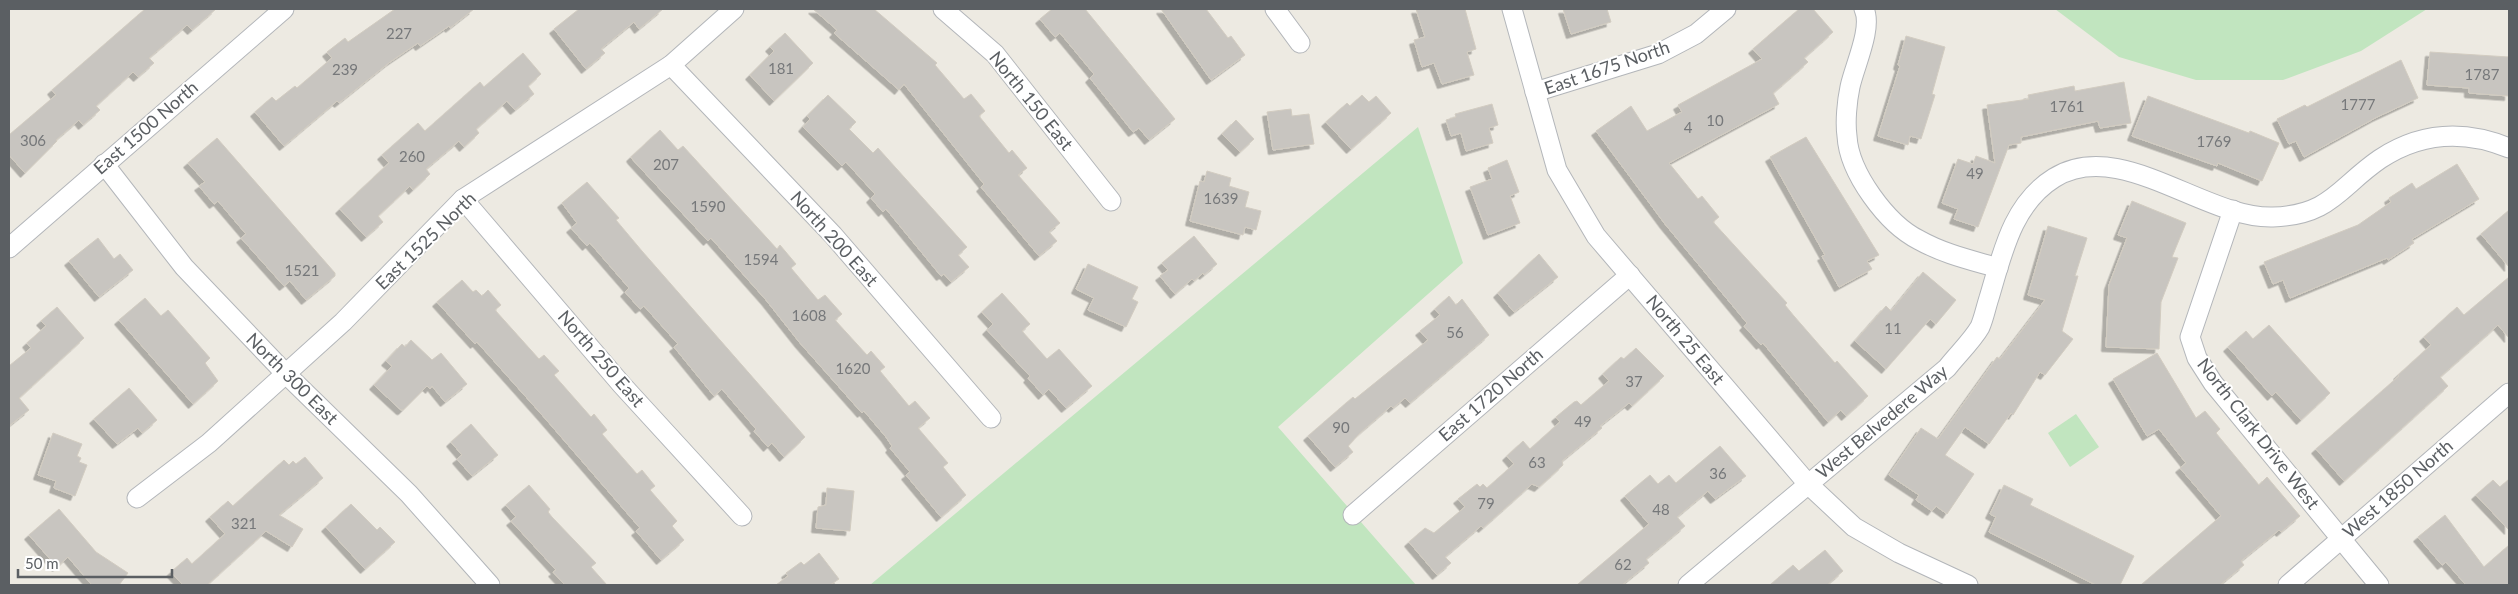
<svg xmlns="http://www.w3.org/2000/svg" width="2518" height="594" font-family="Lato,sans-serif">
<defs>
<filter id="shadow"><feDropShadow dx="-4.5" dy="4.5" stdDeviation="0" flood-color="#0004"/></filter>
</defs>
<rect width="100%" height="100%" fill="#edeae2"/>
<!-- green -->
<g fill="#c1e5bf">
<path d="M2055,9H2427L2361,51L2283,80H2196L2119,57Z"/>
<path d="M1418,127L1463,263L1278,427L1416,585H870Z"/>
<path d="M2076,414L2099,447L2070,467L2048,433Z"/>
</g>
<!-- building -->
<g fill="#c8c5c0" stroke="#d2ccc1" filter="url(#shadow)">
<path d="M145,9H216L192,30L187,25L149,58L154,63L138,77L133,72L96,106L100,110L83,125L79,120L56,140L57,141L25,173L9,155V135L56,95L52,90Z"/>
<path d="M395,9H474L450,28L449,26L420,46L418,43L390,62L339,103L337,101L284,146L255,112L272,97L276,101L295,86L297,88L332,58L327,52L345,38L348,42Z"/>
<path d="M579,9H663L639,29L634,22L601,49L605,53L586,69L554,29Z"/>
<path d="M813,9H874L937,63L935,65L964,99L971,94L985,111L979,116L1009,153L1012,150L1027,168L1018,175L1060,223L1049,232L1057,241L1039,256L981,187L984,184L904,84L899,90L834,33L837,30Z"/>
<path d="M1052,9H1085L1175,119L1149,140L1139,128L1133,132L1090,78L1094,74L1060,33L1055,37L1040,19Z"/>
<path d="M1161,9H1206L1228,38L1231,36L1245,55L1211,80Z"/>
<path d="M1416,9H1465L1476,49L1467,52L1474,75L1442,84L1434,63L1422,67L1414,40L1425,37Z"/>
<path d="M1563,9H1607L1611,22L1571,34Z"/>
<path d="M1799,9H1813L1833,32L1804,58L1808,62L1773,93L1779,104L1669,163L1698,199L1702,196L1719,217L1713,222L1787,303L1785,305L1794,316L1835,363L1837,361L1868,396L1846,416L1841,410L1828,422L1763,343L1761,345L1744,326L1747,323L1665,224L1596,131L1631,106L1647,131L1682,112L1678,105L1762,59L1753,49Z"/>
<path d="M785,33L813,63L774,101L750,75L774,51L770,47Z"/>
<path d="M1906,36L1945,47L1932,94L1935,95L1921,139L1910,136L1908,145L1878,136L1900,66L1898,65Z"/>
<path d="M2430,52L2509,57V96L2469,93V88L2427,85Z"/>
<path d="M523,53L541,74L528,86L534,94L515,110L507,101L476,129L479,133L464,147L459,141L426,169L430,174L413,190L410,186L378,216L383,222L366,237L340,209L389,163L382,155L418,123L425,131L480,82L484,87Z"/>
<path d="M2401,60L2418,98L2377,117L2304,157L2296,141L2289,144L2277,119L2305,105L2307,107Z"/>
<path d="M2124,82L2131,123L2100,128L2098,121L2021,137V143L2009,145L1978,227L1954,219L1958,209L1942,203L1958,159L1973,164L1976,156L1995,163L1987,105L2029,99L2028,95L2074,86L2075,91Z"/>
<path d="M828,95L856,122L849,129L873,153L878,148L967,247L958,255L969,267L951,282L944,274L941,276L886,209L883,212L871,198L875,194L846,162L842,166L803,127L810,119L807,116Z"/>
<path d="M1362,95L1369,102L1376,96L1391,113L1351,149L1326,122L1347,103L1350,106Z"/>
<path d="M2148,96L2249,133L2250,131L2279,143L2262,181L2218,163L2217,166L2132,136Z"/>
<path d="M1492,104L1498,125L1489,128L1493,143L1466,151L1461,133L1451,136L1446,120L1456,117L1455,114Z"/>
<path d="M1291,109L1292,116L1309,114L1314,144L1273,150L1267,112Z"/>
<path d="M1236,120L1254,139L1240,152L1222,134Z"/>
<path d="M660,130L678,150L683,146L777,249L780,245L796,264L791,268L818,300L825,295L842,314L835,320L867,355L871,351L885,367L880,371L909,406L915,401L930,418L918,428L948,463L943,467L966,495L941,517L906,475L910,472L890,448L892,446L886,437L864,411L862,413L800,343L766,300L711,238L708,241L633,160L631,157Z"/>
<path d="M1806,137L1879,255L1867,261L1872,269L1839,287L1822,256L1825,255L1770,157Z"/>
<path d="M217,138L335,273V276L306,300L290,281L284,286L241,238L246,234L218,201L214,204L199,186L205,182L188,163Z"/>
<path d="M1507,160L1519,192L1510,196L1520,223L1488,235L1470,187L1492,179L1488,168Z"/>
<path d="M2457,164L2479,199L2412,239L2414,243L2388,260L2387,258L2290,298L2283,280L2273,284L2264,262L2358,225L2391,202L2389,198L2412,183L2416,189Z"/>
<path d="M1207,171L1231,178L1229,186L1249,192L1245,207L1261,211L1256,230L1245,227L1243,235L1190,221L1200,181L1204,182Z"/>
<path d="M587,182L619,218L616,220L642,251L805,437L784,457L772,443L768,447L754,431L756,429L722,389L714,396L674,347L678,344L644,306L640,309L625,292L629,288L590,243L587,246L571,228L577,223L562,203Z"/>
<path d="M2132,201L2186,223L2172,257L2178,258L2161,302L2159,349L2106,347L2109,285L2127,238L2118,235Z"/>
<path d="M2509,210V267L2481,234Z"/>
<path d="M2048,226L2087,238L2075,276H2078L2062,331L2073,339L2045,375L2040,372L2013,415L2011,413L1989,444L1965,427L1945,455L1974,474L1947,514L1936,506L1932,511L1916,500L1919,495L1889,475L1921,428L1938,439L1997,357L2000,359L2045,300L2028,295Z"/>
<path d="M1194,236L1217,264L1204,275L1203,273L1194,281L1192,279L1175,294L1160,276L1168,270L1162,263Z"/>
<path d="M98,238L114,259L120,254L133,270L99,297L69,261Z"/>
<path d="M1539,254L1558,277L1514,312L1498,293Z"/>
<path d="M1088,264L1138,287L1132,299L1138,302L1126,327L1088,310L1094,298L1076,289Z"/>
<path d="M1923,272L1956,300L1936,324L1930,319L1886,369L1855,341L1886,306L1891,311Z"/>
<path d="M2509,277V338L2498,325L2440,377L2448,386L2344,481L2316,449L2399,376L2398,375L2431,345L2424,337L2457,307L2464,315Z"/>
<path d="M462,280L473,292L476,290L482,296L488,290L501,305L495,310L539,359L544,355L559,371L554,375L591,417L594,414L607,430L602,434L637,474L642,470L655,486L650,490L677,521L672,526L684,540L661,560L636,531L640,528L543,416L477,342L475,344L437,302Z"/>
<path d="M1002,293L1030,324L1022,331L1047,359L1059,349L1092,386L1066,408L1049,389L1043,395L1028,378L1030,376L987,330L993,324L982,312Z"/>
<path d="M1449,296L1456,305L1462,299L1489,335L1410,403L1405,398L1393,408L1391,406L1360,433L1348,446L1353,452L1335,467L1308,436L1353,397L1355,399L1428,340L1420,331L1440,315L1435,309Z"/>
<path d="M145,298L161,316L168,310L210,358L205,363L218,381L193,404L119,320Z"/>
<path d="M57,307L84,338L19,398L29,410L9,426V366L31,348L27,343L46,326L41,321Z"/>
<path d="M2269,325L2330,393L2301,420L2276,392L2272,396L2228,347L2246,331L2253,339Z"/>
<path d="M411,340L432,360L441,353L467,384L445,402L432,386L430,389L427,386L403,410H401L374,385L392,366L386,361L402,344L405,347Z"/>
<path d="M1636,348L1664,376L1632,406L1629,403L1600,426L1602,428L1562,461L1563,465L1539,487L1532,484L1483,528L1481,526L1445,557L1451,563L1437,575L1409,542L1425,528L1434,533L1465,507L1458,499L1477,484L1480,487L1483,484L1487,488L1514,464L1507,456L1523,441L1530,449L1560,422L1556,417L1574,402L1577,401L1581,405L1609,381L1603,374L1621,357L1624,359Z"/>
<path d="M2157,353L2196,418L2205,411L2220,429L2216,433L2259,485L2267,477L2300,516L2281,532L2279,530L2241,561L2244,565L2220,585H2141L2221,516L2180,468L2186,463L2159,429L2147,436L2113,379Z"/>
<path d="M129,388L157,420L142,433L138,428L117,444L94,419Z"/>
<path d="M471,424L498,455L472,476L457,459L462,455L451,442Z"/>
<path d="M53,433L82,444L77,456L81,458L79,462L87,465L75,496L54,488L56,481L38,475Z"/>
<path d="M1720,446L1746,476L1715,499L1708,491L1677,517L1685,526L1646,559L1649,563L1622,585H1577L1649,524L1625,496L1650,475L1658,484L1669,475L1676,483Z"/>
<path d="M305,457L323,478L279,515L303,529L292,547L266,531L207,585H183L171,572L187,558L192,564L225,534L210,517L228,501L233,506L284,460L289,465L293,461L296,464Z"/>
<path d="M2509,479V530L2476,495L2493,480L2500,487Z"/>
<path d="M529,485L550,509L548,512L552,517L596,563L591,567L607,585H565L553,572L556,570L511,521L516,517L506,505Z"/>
<path d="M2004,485L2033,499L2030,505L2134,556L2120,585H2096L1989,532L1996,517L1990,514Z"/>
<path d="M827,488L854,491L850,531L816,528L818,507L826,505Z"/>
<path d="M351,504L377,530L380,527L395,542L365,569L326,527Z"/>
<path d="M59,509L96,552L128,573L119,585H92L68,557L57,567L29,535Z"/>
<path d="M2445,515L2484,567L2509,545V585H2463L2465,584L2446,562L2442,565L2418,537Z"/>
<path d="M1825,550L1843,571L1827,585H1770L1793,565L1799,571Z"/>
<path d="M819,553L839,579L830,585H776L788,576L786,573L801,562L804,565Z"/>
</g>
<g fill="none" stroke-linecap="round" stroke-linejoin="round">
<!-- minor casing -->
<g stroke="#b3b6ba" stroke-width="21">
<g id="minor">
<path d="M943,9L995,54L1111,201"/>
<path d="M1275,9L1300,43"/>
<path d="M1512,9L1557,170L1596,236L1808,484L1854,527L1899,553L1968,585"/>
<path d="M1864,9C1873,28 1854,67 1850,87C1847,101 1845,122 1847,136C1849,173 1887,224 1919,240C1944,254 1971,260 1998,268"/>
<path d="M671,65L833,235L991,418"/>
<path d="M1535,92L1658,54L1696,34L1726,9"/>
<path d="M104,164L184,267L286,374L409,494L490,585"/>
<path d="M463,199L622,385L742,516"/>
<path d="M2233,210L2190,337L2197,358L2213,383L2379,585"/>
<path d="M9,248L284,9"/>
<path d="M137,498L209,443L343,322L463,199L671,65L734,9"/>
<path d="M1353,515L1630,275"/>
<path d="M1688,585L1947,368C1957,355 1972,341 1980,327C1984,318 1986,307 1989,298C2002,255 2012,204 2054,178C2120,137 2204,219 2273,217C2331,215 2339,187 2380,159C2421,132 2465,130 2509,148"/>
<path d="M2288,585L2509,393"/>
</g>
</g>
<!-- minor -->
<use href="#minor" stroke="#fff" stroke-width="19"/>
</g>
<g text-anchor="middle" stroke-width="4" stroke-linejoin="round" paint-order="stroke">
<!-- number labels -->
<g font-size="15" fill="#76787a">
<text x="399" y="39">227</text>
<text x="781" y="74">181</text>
<text x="345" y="75">239</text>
<text x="2482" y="80">1787</text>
<text x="2358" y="110">1777</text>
<text x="2067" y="112">1761</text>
<text x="1715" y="126">10</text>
<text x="1688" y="133">4</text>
<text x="33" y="146">306</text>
<text x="2214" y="147">1769</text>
<text x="412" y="162">260</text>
<text x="666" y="170">207</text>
<text x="1975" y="179">49</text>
<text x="1221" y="204">1639</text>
<text x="708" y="212">1590</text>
<text x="761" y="265">1594</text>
<text x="302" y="276">1521</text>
<text x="809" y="321">1608</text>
<text x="1893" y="334">11</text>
<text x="1455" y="338">56</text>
<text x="853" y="374">1620</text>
<text x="1634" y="387">37</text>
<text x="1583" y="427">49</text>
<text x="1341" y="433">90</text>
<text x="1537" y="468">63</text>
<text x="1718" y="479">36</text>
<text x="1486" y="509">79</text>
<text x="1661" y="515">48</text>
<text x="244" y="529">321</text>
<text x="1623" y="570">62</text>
</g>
<!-- street labels -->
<g font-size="18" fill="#5b5f63" stroke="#fff">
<text transform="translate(1607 68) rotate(-19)" y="6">East 1675 North</text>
<text transform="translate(1031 101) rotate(51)" y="6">North 150 East</text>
<text transform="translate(146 128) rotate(-41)" y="6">East 1500 North</text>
<text transform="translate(834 239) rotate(48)" y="6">North 200 East</text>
<text transform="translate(426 241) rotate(-44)" y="6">East 1525 North</text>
<text transform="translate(1685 340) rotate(50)" y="6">North 25 East</text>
<text transform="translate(601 359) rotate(49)" y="6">North 250 East</text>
<text transform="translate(292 379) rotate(45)" y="6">North 300 East</text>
<text transform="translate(1491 395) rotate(-41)" y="6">East 1720 North</text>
<text transform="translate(1882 422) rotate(-40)" y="6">West Belvedere Way</text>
<text transform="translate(2258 434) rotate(52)" y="6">North Clark Drive West</text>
<text transform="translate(2398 489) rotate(-41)" y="6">West 1850 North</text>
</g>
</g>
<!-- border -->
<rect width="2518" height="594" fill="none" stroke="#5b5f63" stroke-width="20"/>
<!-- scale -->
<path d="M18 569v8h154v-8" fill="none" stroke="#5b5f63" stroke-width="2.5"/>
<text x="25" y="569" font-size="15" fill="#5b5f63" stroke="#ffffff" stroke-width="4" paint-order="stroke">50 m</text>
</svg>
